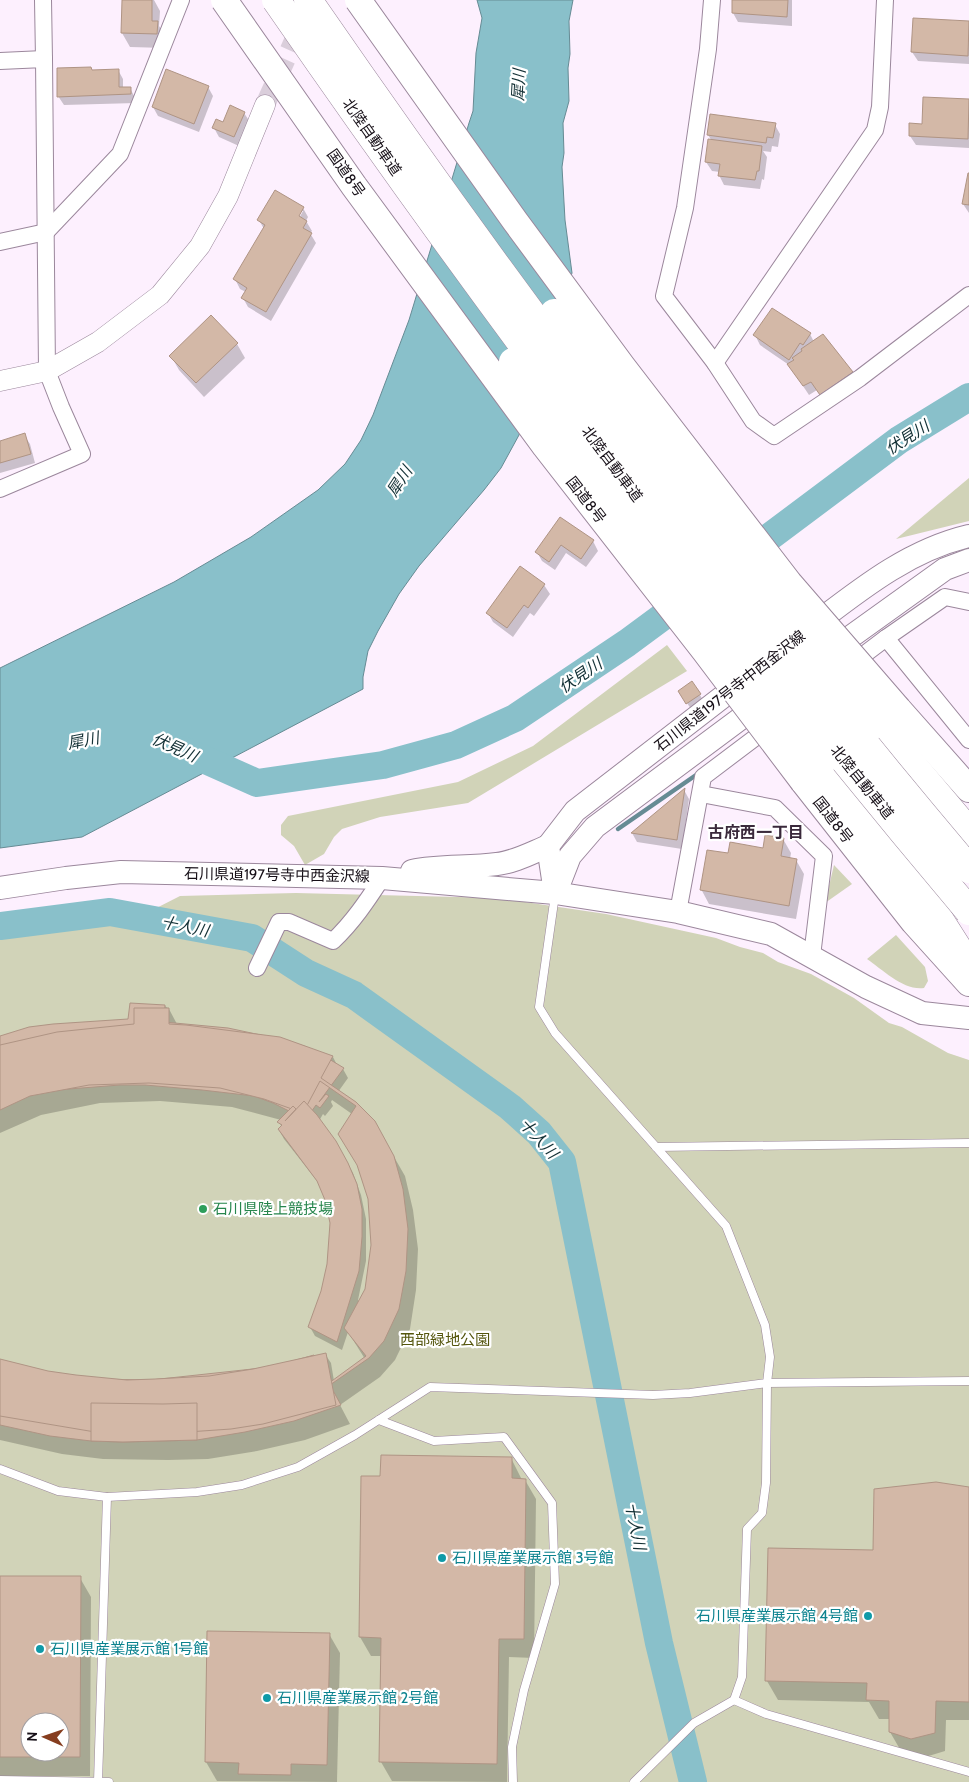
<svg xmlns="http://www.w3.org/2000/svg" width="969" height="1782" font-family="Cabin,'Noto Sans JP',sans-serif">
<rect width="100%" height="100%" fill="#fdf0fe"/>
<!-- green -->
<g fill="#d1d3b8" fill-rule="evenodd">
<path d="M969,478V521L896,539Z"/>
<path d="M667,645L687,671L468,803L380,817L342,829L334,837L324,854L305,865L294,846L281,835V825L288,816L458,782L533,746Z"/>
<path d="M834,865L852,884L825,903Z"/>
<path d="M296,893L498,898L606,914L716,938L740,947L763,953L778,962L811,974L854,998L889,1023L902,1027L948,1053L969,1060V1782H0V933L68,925L127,923L180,896ZM30,1722H60V1752H30Z"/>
<path d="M896,935L925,967L928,981L924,988C904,991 883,970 867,959Z"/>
</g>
<!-- water -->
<path fill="#89c0ca" stroke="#668b94" d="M477,0H573L569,21L570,54L568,68L569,101L563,123L564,153L562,167L565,220L572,273L519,435L501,468L484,490L419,566L399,594L378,631L368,651L363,677V689L82,837L0,848V668L174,582L251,537L318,490L345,464L361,440L373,415L409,320L469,123L473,111L476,53L482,18Z"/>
<!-- shadow -->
<g fill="#0003" fill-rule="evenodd">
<path d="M123,0H154L160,11L159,26L165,36V48L130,47L122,33Z"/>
<path d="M733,0H792V26L738,22L733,13Z"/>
<path d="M914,19L969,23V64L918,61L912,52Z"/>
<path d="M118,70L123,79V89L130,88L135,98L136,103L64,105L58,96L92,71Z"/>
<path d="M208,87L213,96L199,132L158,116L153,107Z"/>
<path d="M924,98L969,101V148L916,145L910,136V124L923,125Z"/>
<path d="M244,113L250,122L239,146L219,137L214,128Z"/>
<path d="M775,125L780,134L778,147L772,146L771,152L763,151L767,157L764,180L762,179L760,189L724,185L719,175L720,172L712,171L706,162L712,141L708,135Z"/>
<path d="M969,175V213L963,204Z"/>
<path d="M303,208L308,217L306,221L312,231L310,233L316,243L271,321L248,307L243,298L246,292L240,289L235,279L264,229L259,220ZM300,211H303L297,222Z"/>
<path d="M810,334L814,342L852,373L857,382L826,403L817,390L809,395L789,365L760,345L755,335Z"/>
<path d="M237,344L245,358L204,397L179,370L171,356Z"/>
<path d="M24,435L30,444L35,463L0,473V442Z"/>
<path d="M560,518L593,541L598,551L586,567L566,553L555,570L542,561L537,552Z"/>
<path d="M544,585L550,594L534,616L530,613L513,637L493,622L488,613Z"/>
<path d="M700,695L705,704L693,712L685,700Z"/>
<path d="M684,790L689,799L682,849L637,842L632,833Z"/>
<path d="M783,839L791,853L790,859L796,860L804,874L796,919L709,904L701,889L764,849Z"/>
<path d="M165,1006L169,1009L178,1026L279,1038L333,1057L337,1065L343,1069L348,1078L338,1092L355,1103L374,1122L405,1176L413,1210L418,1249L416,1290L410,1329L395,1360L380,1377L340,1405L350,1424L305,1440L257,1451L208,1459L168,1460L103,1459L62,1454L0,1440V1362L86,1380L151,1381L271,1368L325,1354L331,1363L334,1381L365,1359L348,1332L342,1350L315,1336L310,1327L322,1291L329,1264L331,1223L326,1200L321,1186L284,1139L279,1130L282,1127L279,1122L281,1120L232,1107L160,1101L100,1103L41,1115L0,1133V1037L130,1020ZM332,1100L352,1114L369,1199L372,1245L366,1289L359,1301L358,1300L366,1261V1219L361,1195L353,1173L335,1142L319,1121L323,1114L325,1116L333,1106L331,1102Z"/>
<path d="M511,1458L522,1480H525L536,1499L534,1658L509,1657L507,1782L392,1781L381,1762L382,1656H371L360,1637L362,1477L382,1478Z"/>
<path d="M969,1489V1720H946L945,1751L922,1758L901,1751L890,1732V1719H879L869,1702L778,1700L767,1681L769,1549L874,1551Z"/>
<path d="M0,1577L80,1578L91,1597L90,1776H0ZM30,1722H60V1752H30Z"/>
<path d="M329,1634L340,1653L337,1782L217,1781L206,1762Z"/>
</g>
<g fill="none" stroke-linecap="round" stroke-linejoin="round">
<!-- stream -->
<path stroke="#668b94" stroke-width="4.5" d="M618,829L699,773"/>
<!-- river -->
<g stroke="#89c0ca" stroke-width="28">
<path d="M740,559L899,440L969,397"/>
<path d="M183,750L257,783L383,765L456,745L515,718L627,643L692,595"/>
<path d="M0,926L110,912L252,938L306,973L354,995L510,1107L539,1133L562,1162L659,1643L693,1782"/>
</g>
</g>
<!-- building -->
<g fill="#d3b8a7" stroke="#af9484" fill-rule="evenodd">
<path d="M122,0H152V21H158L157,34L121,33Z"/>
<path d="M732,0H788L787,17L732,13Z"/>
<path d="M913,18L969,21L968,56L911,52Z"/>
<path d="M91,67L92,70L119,69V87H131V94L57,97V68Z"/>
<path d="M166,69L209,86L194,124L152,107Z"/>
<path d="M923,97L969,99L968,139L909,136V123L922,124Z"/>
<path d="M230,105L245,112L234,137L212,128L216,119L223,122Z"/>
<path d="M710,114L776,123L773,138L767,137L766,143L707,135Z"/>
<path d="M708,139L762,146L759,171H757L755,180L718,176L720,164L705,162Z"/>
<path d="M968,173H969V205L962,204Z"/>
<path d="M275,190L304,207L299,216L307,221L303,228L312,233L266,312L241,298L247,288L233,279L265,225L257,220Z"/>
<path d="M772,308L811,333L803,345L800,343L789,360L753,335Z"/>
<path d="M211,315L238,343L196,383L169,356Z"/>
<path d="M823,334L853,372L820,395L811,382L803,386L787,364L794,360L792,358L802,351L801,349Z"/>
<path d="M25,433L31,454L0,463V441Z"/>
<path d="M560,517L594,540L581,559L561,545L549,562L535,552Z"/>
<path d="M520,566L545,584L528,608L524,605L507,628L486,613Z"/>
<path d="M692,681L701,694L686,704L678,691Z"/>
<path d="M685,788L677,840L631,833Z"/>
<path d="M765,835L784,838L781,856L797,859L789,906L700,890L707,850L728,853L730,842L763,848Z"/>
<path d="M130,1003L165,1005L164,1022L228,1028L284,1040L304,1046L324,1056L344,1068L319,1102L326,1094L329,1096L320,1108L316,1105L309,1115L306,1113L303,1118L273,1103L254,1096L202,1090L145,1085H120L56,1090L35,1094L0,1106V1036L29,1027L53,1024L128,1019Z"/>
<path d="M134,1008H169V1024L186,1025L280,1037L333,1056L321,1078L356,1102L375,1121L394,1156L403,1189L408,1229L406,1271L399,1309L384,1341L369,1358L330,1385L341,1405L294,1421L245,1432L197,1440L123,1442L91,1441L50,1436L0,1425V1361L19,1368L87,1379L151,1380L271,1367L314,1355L329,1383L366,1356L344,1328L365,1289L371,1245L368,1199L357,1165L338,1134L356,1106L320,1081L303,1113L264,1099L220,1088L149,1083L89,1085L30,1096L0,1110V1045L57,1032L134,1024Z"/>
<path d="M304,1101L317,1115L336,1141L348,1163L357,1184L362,1209V1237L359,1271L337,1342L308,1327L321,1291L327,1264L330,1223L325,1200L317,1181L278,1129L282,1125L277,1122L293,1106L296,1109L285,1121Z"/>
<path d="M326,1353L336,1405L263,1424L231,1429L144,1435L101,1433L0,1416V1359L48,1371L76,1375L127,1380L155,1379L209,1376L253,1369Z"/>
<path d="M91,1403L163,1404L197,1403V1440L123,1442L91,1441Z"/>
<path d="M381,1455L512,1457V1478L526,1479L524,1639H499L497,1764L379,1762L381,1638L359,1637L361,1476H380Z"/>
<path d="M936,1482L969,1487V1702L936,1701L935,1733L911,1739L889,1732V1701L866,1700L867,1683L765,1681L768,1548L873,1550L874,1489Z"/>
<path d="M0,1576H81L80,1757H0ZM30,1722H60V1752H30Z"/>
<path d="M207,1631L330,1633L327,1765L291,1764V1775L238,1774L239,1763L205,1762Z"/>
</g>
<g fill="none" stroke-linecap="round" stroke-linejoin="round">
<!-- tertiary-tunnel -->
<path stroke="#dacedb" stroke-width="20" stroke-dasharray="20 10" stroke-linecap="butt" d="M265,105L302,23"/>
<!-- service casing -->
<g stroke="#9b879c" stroke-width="9">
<g id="service">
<path d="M656,1147L969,1143"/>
<path d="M379,1420L434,1441L504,1437L552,1503L555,1584L524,1690L512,1747L513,1782"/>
<path d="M0,1469L58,1491L107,1497L197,1492L242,1485L298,1467L355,1435L430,1387L653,1395L690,1393L767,1383L770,1357L765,1325L726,1226L555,1033L539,1007L555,895"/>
<path d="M734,1700L766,1714L969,1772"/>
<path d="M0,1780L109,1782"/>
<path d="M98,1782L107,1497"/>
<path d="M634,1782L694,1723L734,1700L742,1677L747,1529L762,1513L766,1483L767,1383L969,1381"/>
</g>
</g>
<!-- minor casing -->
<g stroke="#9b879c" stroke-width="18">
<g id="minor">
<path d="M43,0L44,59"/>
<path d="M712,0L708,49L685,208L664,296L715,363L753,421L774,436L860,378L969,295"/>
<path d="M0,61L44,59L47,371L61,407L82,454L0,489"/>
<path d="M0,242L46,232L120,154L181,0"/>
<path d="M715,363L875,130L880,107L885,0"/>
<path d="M886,638L969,740"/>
<path d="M849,666L886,638L945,597L969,602"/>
<path d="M701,794L775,808L824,856L812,956"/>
<path d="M678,912L703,777L772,725"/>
<path d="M257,968L279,922H289L333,941C353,922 367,901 382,878"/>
</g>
</g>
<!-- tertiary casing -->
<g stroke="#9b879c" stroke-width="21">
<path id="tertiary" d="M0,381L47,371L98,342L160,295L200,246L228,196L265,105"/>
</g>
<!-- secondary casing -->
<g stroke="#9b879c" stroke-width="24">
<g id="secondary">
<path d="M807,630C857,592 906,551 969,536"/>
<path d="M828,653L945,569L969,560"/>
<path d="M412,871C440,865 468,868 497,864C515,862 531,853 548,846"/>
<path d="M0,888L66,878L121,872L382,878L555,893L678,912L771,934L866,987L922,1013L969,1018"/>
<path d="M556,892L570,856L595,827L764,701"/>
<path d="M555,893L548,846L575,811L747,678"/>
</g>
</g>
<!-- trunk casing -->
<g stroke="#9b879c" stroke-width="28">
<g id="trunk">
<path d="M898,709L969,789"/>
<path d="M803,781L914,922L969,983"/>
</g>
</g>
<!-- motorway casing -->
<g stroke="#9b879c" stroke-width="29">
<g id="motorway">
<path d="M878,724L969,832"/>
<path d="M820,767L934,911L969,966"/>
</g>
</g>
<!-- service -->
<use href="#service" stroke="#fff" stroke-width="8"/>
<!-- minor -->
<use href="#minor" stroke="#fff" stroke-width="16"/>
<!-- tertiary -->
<use href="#tertiary" stroke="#fff" stroke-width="20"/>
<!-- secondary -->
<use href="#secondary" stroke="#fff" stroke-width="22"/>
<!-- trunk -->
<use href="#trunk" stroke="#fff" stroke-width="26"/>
<!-- motorway -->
<use href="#motorway" stroke="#fff" stroke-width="28"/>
<!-- trunk-bridge casing -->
<g stroke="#9b879c" stroke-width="28" stroke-linecap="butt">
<g id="trunk-bridge">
<path d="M224,0L354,186L545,446L704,650L803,781"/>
<path d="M358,0L515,221L622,366L789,583L898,709"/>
</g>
</g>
<!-- motorway-bridge casing -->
<g stroke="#9b879c" stroke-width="29" stroke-linecap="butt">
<g id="motorway-bridge">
<path d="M276,0C493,314 723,619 969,911"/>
<path d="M308,0C515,300 734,591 969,869"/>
<path d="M554,313L676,471L720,531L878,724"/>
<path d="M513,362L596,481L662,568L820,767"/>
</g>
</g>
<!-- trunk-bridge -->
<use href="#trunk-bridge" stroke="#fff" stroke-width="26"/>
<!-- motorway-bridge -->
<use href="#motorway-bridge" stroke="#fff" stroke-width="28"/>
</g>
<!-- markers -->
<circle fill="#2e9e5b" stroke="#fff" stroke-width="2" cx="203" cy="1209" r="5"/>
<g fill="#0f9aa8" stroke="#fff" stroke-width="2">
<circle cx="442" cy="1558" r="5"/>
<circle cx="868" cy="1616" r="5"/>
<circle cx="40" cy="1649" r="5"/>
<circle cx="267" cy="1698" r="5"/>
</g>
<g text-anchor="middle" stroke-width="4.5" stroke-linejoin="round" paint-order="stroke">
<!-- street labels -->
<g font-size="15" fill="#160f17" stroke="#fff">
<text transform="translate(372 137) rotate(55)" y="5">北陸自動車道</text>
<text transform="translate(346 173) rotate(55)" y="5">国道8号</text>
<text transform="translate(612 464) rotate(53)" y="5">北陸自動車道</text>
<text transform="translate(586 500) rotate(52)" y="5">国道8号</text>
<text transform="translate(730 691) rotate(-38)" y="5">石川県道197号寺中西金沢線</text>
<text transform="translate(862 782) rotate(51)" y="5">北陸自動車道</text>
<text transform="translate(833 820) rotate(52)" y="5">国道8号</text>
<text transform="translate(277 875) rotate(1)" y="5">石川県道197号寺中西金沢線</text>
</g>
<!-- leisure labels -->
<g font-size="15" fill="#27864d" stroke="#fff" text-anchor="start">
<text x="213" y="1214">石川県陸上競技場</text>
</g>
<!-- park labels -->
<g font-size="15" fill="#55560e" stroke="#fff">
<text x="445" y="1345">西部緑地公園</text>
</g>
<!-- culture labels -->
<g font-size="15" fill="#0d838f" stroke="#fff" text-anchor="start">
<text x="452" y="1563">石川県産業展示館 3号館</text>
<text x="858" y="1621" text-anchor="end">石川県産業展示館 4号館</text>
<text x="50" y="1654">石川県産業展示館 1号館</text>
<text x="277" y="1703">石川県産業展示館 2号館</text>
</g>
<!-- water labels -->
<g font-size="16" font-style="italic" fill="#133035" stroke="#fff">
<text transform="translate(518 85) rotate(-87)" y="6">犀川</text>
<text transform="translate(907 437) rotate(-33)" y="6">伏見川</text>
<text transform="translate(399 481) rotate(-57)" y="6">犀川</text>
<text transform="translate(580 675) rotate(-34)" y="6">伏見川</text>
<text transform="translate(83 740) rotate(-11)" y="6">犀川</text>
<text transform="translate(175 747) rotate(24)" y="6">伏見川</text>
<text transform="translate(185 926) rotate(11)" y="6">十人川</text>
<text transform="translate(539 1138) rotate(47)" y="6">十人川</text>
<text transform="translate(636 1526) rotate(79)" y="6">十人川</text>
</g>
<!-- neighbourhood labels -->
<g font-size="16" font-weight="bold" fill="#3a293b" stroke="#fff">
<text x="756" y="838">古府西一丁目</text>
</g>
</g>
<!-- north arrow -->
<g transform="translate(45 1737) rotate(272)"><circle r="24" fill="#ffffff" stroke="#a29fa2"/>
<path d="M0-4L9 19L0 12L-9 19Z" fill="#863d1f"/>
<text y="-8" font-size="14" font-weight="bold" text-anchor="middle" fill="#160f17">N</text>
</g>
</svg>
